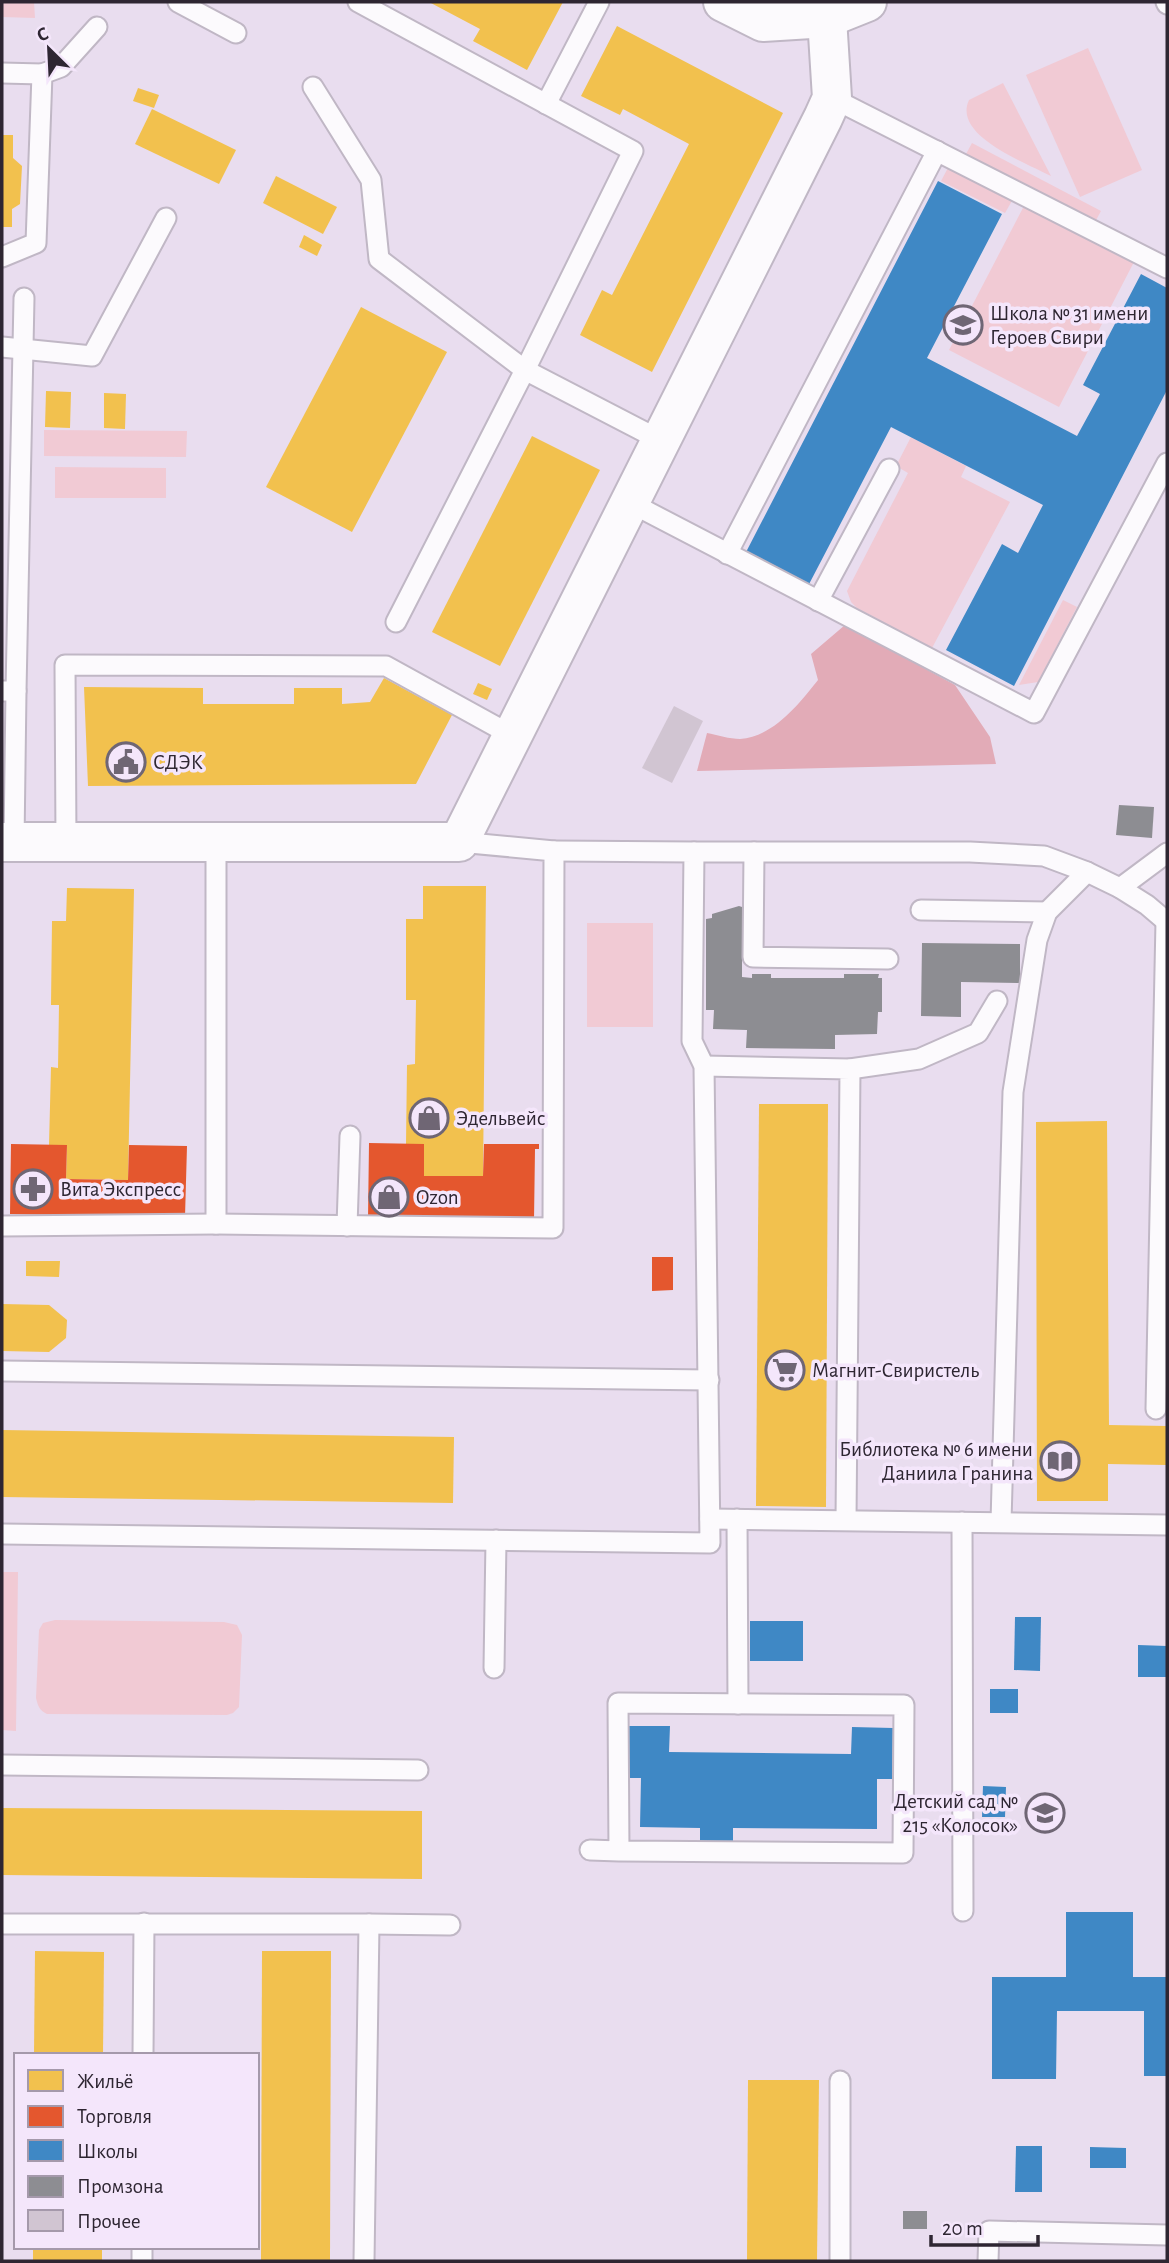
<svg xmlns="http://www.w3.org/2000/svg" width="1169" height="2263" font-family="'Alegreya Sans',sans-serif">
<rect width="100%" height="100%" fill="#e9ddef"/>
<!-- green -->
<g fill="#f1cad4">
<path d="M2,2H34L35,18L2,17Z"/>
<path d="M1088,48L1142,170L1080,197L1026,75Z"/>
<path d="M1003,83L1051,176C1027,163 952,136 969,100Z"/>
<path d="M972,143L1101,211L1095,222L966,154Z"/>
<path d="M949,166L1013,199L1005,213L941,181Z"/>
<path d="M1025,204L1135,260L1059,407L949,350Z"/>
<path d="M44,430L187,431L186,457L44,456Z"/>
<path d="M911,437L966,466L961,477L1010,502L932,648L857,608L851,602L847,591L908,473L896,466Z"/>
<path d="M55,467L166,468V498H55Z"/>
<path d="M1063,600L1077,607L1038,682L1019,685Z"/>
<rect x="587" y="923" width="66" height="104"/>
<path d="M2,1572H18L16,1731L2,1730Z"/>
<path d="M55,1620L224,1622L237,1625L242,1635L239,1707L233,1713L227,1715L47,1714C39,1710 38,1706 36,1698L39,1630L43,1623Z"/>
</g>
<!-- forest -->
<path fill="#e2abb7" d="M845,625L955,685L990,737L996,764L697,771L707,733C717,735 730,739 740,739C773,737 799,704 818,680L811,654Z"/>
<!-- homes -->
<g fill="#f2c14e">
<path d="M429,2H563L527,70L473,41L480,29Z"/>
<path d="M617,26L783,113L652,372L580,335L602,290L612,295L689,144L623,109L620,115L581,96Z"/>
<path d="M138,88L159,95L154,108L133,101Z"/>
<path d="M152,109L236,150L219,184L135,144Z"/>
<path d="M2,135H13V158L22,166L20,204L12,209V227H2Z"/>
<path d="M276,176L337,207L323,234L263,203Z"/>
<path d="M304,235L322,245L317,256L299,247Z"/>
<path d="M361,307L447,352L352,532L266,487Z"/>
<path d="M46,391L71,392L70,428L45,427Z"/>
<path d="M104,393L126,394L125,429L104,428Z"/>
<path d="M532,436L600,470L500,666L432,632Z"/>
<path d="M384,678L452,715L416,784L88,786L84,687L203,688V704H294V688H342V704L370,702Z"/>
<path d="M478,683L492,689L487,700L473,694Z"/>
<path d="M423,886H486L483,1176H424V1144H406L407,1065L415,1064L416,1000H406V919H423Z"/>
<path d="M67,888L134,889L128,1180L66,1179L67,1145H49L51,1067L58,1068L59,1005H51L52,921H66Z"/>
<path d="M759,1104H828L826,1507L756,1506Z"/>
<path d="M1107,1121L1109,1425L1167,1426V1465L1108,1464V1501H1037L1036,1122Z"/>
<path d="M26,1261H60L59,1277L26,1276Z"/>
<path d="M2,1304L49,1305L67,1320L66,1338L49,1352L2,1351Z"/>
<path d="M2,1430L454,1437L453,1503L2,1497Z"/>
<path d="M2,1808L422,1811V1879L2,1875Z"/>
<path d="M35,1951L104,1952L103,2055H34Z"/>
<path d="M262,1951H331L330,2261H261Z"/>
<path d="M748,2080H819L817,2261H747Z"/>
<rect x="33" y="2247" width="69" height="14"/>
</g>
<!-- shops -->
<g fill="#e4572e">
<path d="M369,1143L424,1144V1176H483L484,1144H539V1149H535L534,1220L368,1219Z"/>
<path d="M11,1144L67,1145L66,1179L128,1180L129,1145L187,1146L185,1217L10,1214Z"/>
<path d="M652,1257H673V1290L652,1291Z"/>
</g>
<!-- schools -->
<g fill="#3f88c5">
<path d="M938,181L1002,214L927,358L1077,436L1100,394L1083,385L1141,274L1167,288V390L1014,686L946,650L1002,544L1018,553L1043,505L891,427L807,588L744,556Z"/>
<path d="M1015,1617H1041L1040,1671L1014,1670Z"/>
<rect x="750" y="1621" width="53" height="40"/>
<path d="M1138,1645L1167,1646V1677H1138Z"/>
<rect x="990" y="1689" width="28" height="24"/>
<path d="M627,1726H670L669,1752L851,1754L852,1727L893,1728L892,1779H877V1829L733,1828V1844H700V1828L640,1827L641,1778H627Z"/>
<path d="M983,1786L1006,1787L1005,1817H982Z"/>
<path d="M1066,1912H1133V1977H1167V2076H1144V2011H1057L1056,2079H992V1977H1066Z"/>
<path d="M1016,2146H1042V2192H1015Z"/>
<path d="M1090,2147L1126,2148V2168H1090Z"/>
</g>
<!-- industry -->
<g fill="#8d8d92">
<path d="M1119,805L1154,807L1152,838L1116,835Z"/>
<path d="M739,906L742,907V977L752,978V974H771V978H844V974H879L878,978H882V1012H878L877,1034L835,1035V1049L746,1048L747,1030L713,1029L714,1010H706V919L712,918V914Z"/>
<path d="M922,943L1020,944V983L961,982V1017L921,1016Z"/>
<rect x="903" y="2211" width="24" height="18"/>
</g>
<!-- building -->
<path fill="#d1c5d2" d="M674,706L703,721L672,783L642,768Z"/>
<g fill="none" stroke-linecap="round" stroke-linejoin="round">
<!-- service casing -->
<g stroke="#c0b7c5" stroke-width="23">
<g id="service">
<path d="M178,2L236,33"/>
<path d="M358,2L633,151L525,370L396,622"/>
<path d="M1166,2L1167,4"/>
<path d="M2,73L42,74"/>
<path d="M313,87L371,180L379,259L525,370L660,440"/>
<path d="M832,98L1167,268"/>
<path d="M546,104L599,2"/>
<path d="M2,257L36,243L42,74L61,67L97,27"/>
<path d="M2,347L92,356L166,218"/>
<path d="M629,502L1034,713L1167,463"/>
<path d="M727,554L937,151"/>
<path d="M818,601L889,469"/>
<path d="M2,691H16L14,842"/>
<path d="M16,691L24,298"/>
<path d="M66,842L65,665L386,666L511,735"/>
<path d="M216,843V1224"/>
<path d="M694,852H970L1044,856L1087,872L1120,888L1147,905L1167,922"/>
<path d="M754,852L753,957L888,959"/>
<path d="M1120,888L1167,853"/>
<path d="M921,910L1047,912"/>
<path d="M704,1066L850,1069L846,1520"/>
<path d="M850,1069L919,1059L978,1033L997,1001"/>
<path d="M2,1226L216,1224L553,1228L554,851L459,842"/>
<path d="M347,1226L350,1136"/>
<path d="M2,1371L709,1380"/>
<path d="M1156,1409L1166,921"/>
<path d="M710,1519L1167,1525"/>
<path d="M737,1519L738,1704"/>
<path d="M962,1522L963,1911"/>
<path d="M1001,1522L1013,1092L1037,940L1047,912L1087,872"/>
<path d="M2,1534L710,1543L704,1066L692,1041L694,852L554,851"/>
<path d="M494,1668L496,1540"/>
<path d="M2,1765L418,1770"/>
<path d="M590,1850L619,1851L903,1853L904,1705L618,1703L619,1851"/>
<path d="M2,1924H369L364,2261"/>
<path d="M369,1924L450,1925"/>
<path d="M143,2055L144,1923"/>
<path d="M142,2261V2247"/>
<path d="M840,2261V2081"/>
<path d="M988,2261L989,2231L1167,2235"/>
</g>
</g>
<!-- minor casing -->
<g stroke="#c0b7c5" stroke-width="42">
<g id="minor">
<path d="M723,2L763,22L827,18L867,2"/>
<path d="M2,842H459L823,118L832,98L827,18"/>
</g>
</g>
<!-- service -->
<use href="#service" stroke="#fcfafd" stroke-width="19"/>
<!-- minor -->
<use href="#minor" stroke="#fcfafd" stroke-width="38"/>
</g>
<!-- icons -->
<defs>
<g id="school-ring" transform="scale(2.0125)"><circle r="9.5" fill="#f4e6fb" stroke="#6f6674" stroke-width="1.5"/><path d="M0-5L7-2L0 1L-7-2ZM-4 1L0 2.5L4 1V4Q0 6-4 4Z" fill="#6f6674"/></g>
<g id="civic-ring" transform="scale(2.0125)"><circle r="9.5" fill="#f4e6fb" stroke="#6f6674" stroke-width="1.5"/><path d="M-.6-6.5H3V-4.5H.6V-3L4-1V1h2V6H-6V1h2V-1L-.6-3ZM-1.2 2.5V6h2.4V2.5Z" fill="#6f6674"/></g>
<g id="shop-ring" transform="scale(2.0125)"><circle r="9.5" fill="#f4e6fb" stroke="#6f6674" stroke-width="1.5"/><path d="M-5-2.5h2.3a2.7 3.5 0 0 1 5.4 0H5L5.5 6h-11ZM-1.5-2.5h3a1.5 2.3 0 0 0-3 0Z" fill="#6f6674"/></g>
<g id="pharmacy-ring" transform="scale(2.0125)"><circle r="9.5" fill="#f4e6fb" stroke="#6f6674" stroke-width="1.5"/><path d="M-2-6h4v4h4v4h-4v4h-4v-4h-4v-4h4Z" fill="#6f6674"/></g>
<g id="supermarket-ring" transform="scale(2.0125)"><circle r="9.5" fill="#f4e6fb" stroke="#6f6674" stroke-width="1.5"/><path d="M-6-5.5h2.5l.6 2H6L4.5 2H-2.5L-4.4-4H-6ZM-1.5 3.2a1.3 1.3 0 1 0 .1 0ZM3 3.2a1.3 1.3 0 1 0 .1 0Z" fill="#6f6674"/></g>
<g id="library-ring" transform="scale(2.0125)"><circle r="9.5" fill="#f4e6fb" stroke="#6f6674" stroke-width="1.5"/><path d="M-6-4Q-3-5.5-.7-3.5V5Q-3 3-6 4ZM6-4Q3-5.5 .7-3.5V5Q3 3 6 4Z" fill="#6f6674"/></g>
</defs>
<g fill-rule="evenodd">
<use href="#school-ring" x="963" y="325"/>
<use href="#civic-ring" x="126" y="762"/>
<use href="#shop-ring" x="429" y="1118"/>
<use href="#pharmacy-ring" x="33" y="1189"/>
<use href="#shop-ring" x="389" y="1197"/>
<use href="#supermarket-ring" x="785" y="1370"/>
<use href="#library-ring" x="1060" y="1461"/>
<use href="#school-ring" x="1045" y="1813"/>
</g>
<g text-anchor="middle" stroke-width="7" stroke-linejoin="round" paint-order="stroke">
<!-- poi labels -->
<g font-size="21" fill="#2e2632" stroke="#f4e6fb" text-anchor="start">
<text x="990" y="320">Школа № 31 имени<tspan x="990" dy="24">Героев Свири</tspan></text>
<text x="153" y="769">СДЭК</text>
<text x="456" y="1125">Эдельвейс</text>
<text x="60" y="1196">Вита Экспресс</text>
<text x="416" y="1204">Ozon</text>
<text x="812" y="1377">Магнит-Свиристель</text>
<text x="1033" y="1456" text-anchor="end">Библиотека № 6 имени<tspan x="1033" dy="24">Даниила Гранина</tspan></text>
<text x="1018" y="1808" text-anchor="end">Детский сад №<tspan x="1018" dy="24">215 «Колосок»</tspan></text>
</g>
</g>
<!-- border -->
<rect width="1169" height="2263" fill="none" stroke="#2e2632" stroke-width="7"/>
<!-- legend -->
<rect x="14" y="2053" width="245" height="196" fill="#f4e6fb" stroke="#a599ab" stroke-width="2"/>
<rect x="28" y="2070" width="35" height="21" fill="#f2c14e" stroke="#a599ab" stroke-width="2"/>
<text x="77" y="2088" font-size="21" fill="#2e2632">Жильё</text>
<rect x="28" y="2106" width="35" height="21" fill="#e4572e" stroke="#a599ab" stroke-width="2"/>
<text x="77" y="2123" font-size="21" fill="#2e2632">Торговля</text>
<rect x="28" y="2140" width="35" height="21" fill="#3f88c5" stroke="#a599ab" stroke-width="2"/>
<text x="77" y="2158" font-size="21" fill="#2e2632">Школы</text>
<rect x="28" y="2176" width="35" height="21" fill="#8d8d92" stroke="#a599ab" stroke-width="2"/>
<text x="77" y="2193" font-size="21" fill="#2e2632">Промзона</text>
<rect x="28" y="2210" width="35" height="21" fill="#d1c5d2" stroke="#a599ab" stroke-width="2"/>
<text x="77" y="2228" font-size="21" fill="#2e2632">Прочее</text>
<!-- north arrow -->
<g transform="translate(49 49) rotate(336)" stroke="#f4e6fb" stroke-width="5" paint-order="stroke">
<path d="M0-5L12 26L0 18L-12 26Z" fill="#2e2632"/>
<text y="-10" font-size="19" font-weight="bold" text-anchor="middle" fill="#2e2632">С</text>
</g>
<!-- scale -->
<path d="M931 2235v10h107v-10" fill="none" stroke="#2e2632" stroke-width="3.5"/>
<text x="942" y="2235" font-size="21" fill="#2e2632" stroke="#f4e6fb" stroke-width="5" paint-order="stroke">20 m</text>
</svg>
